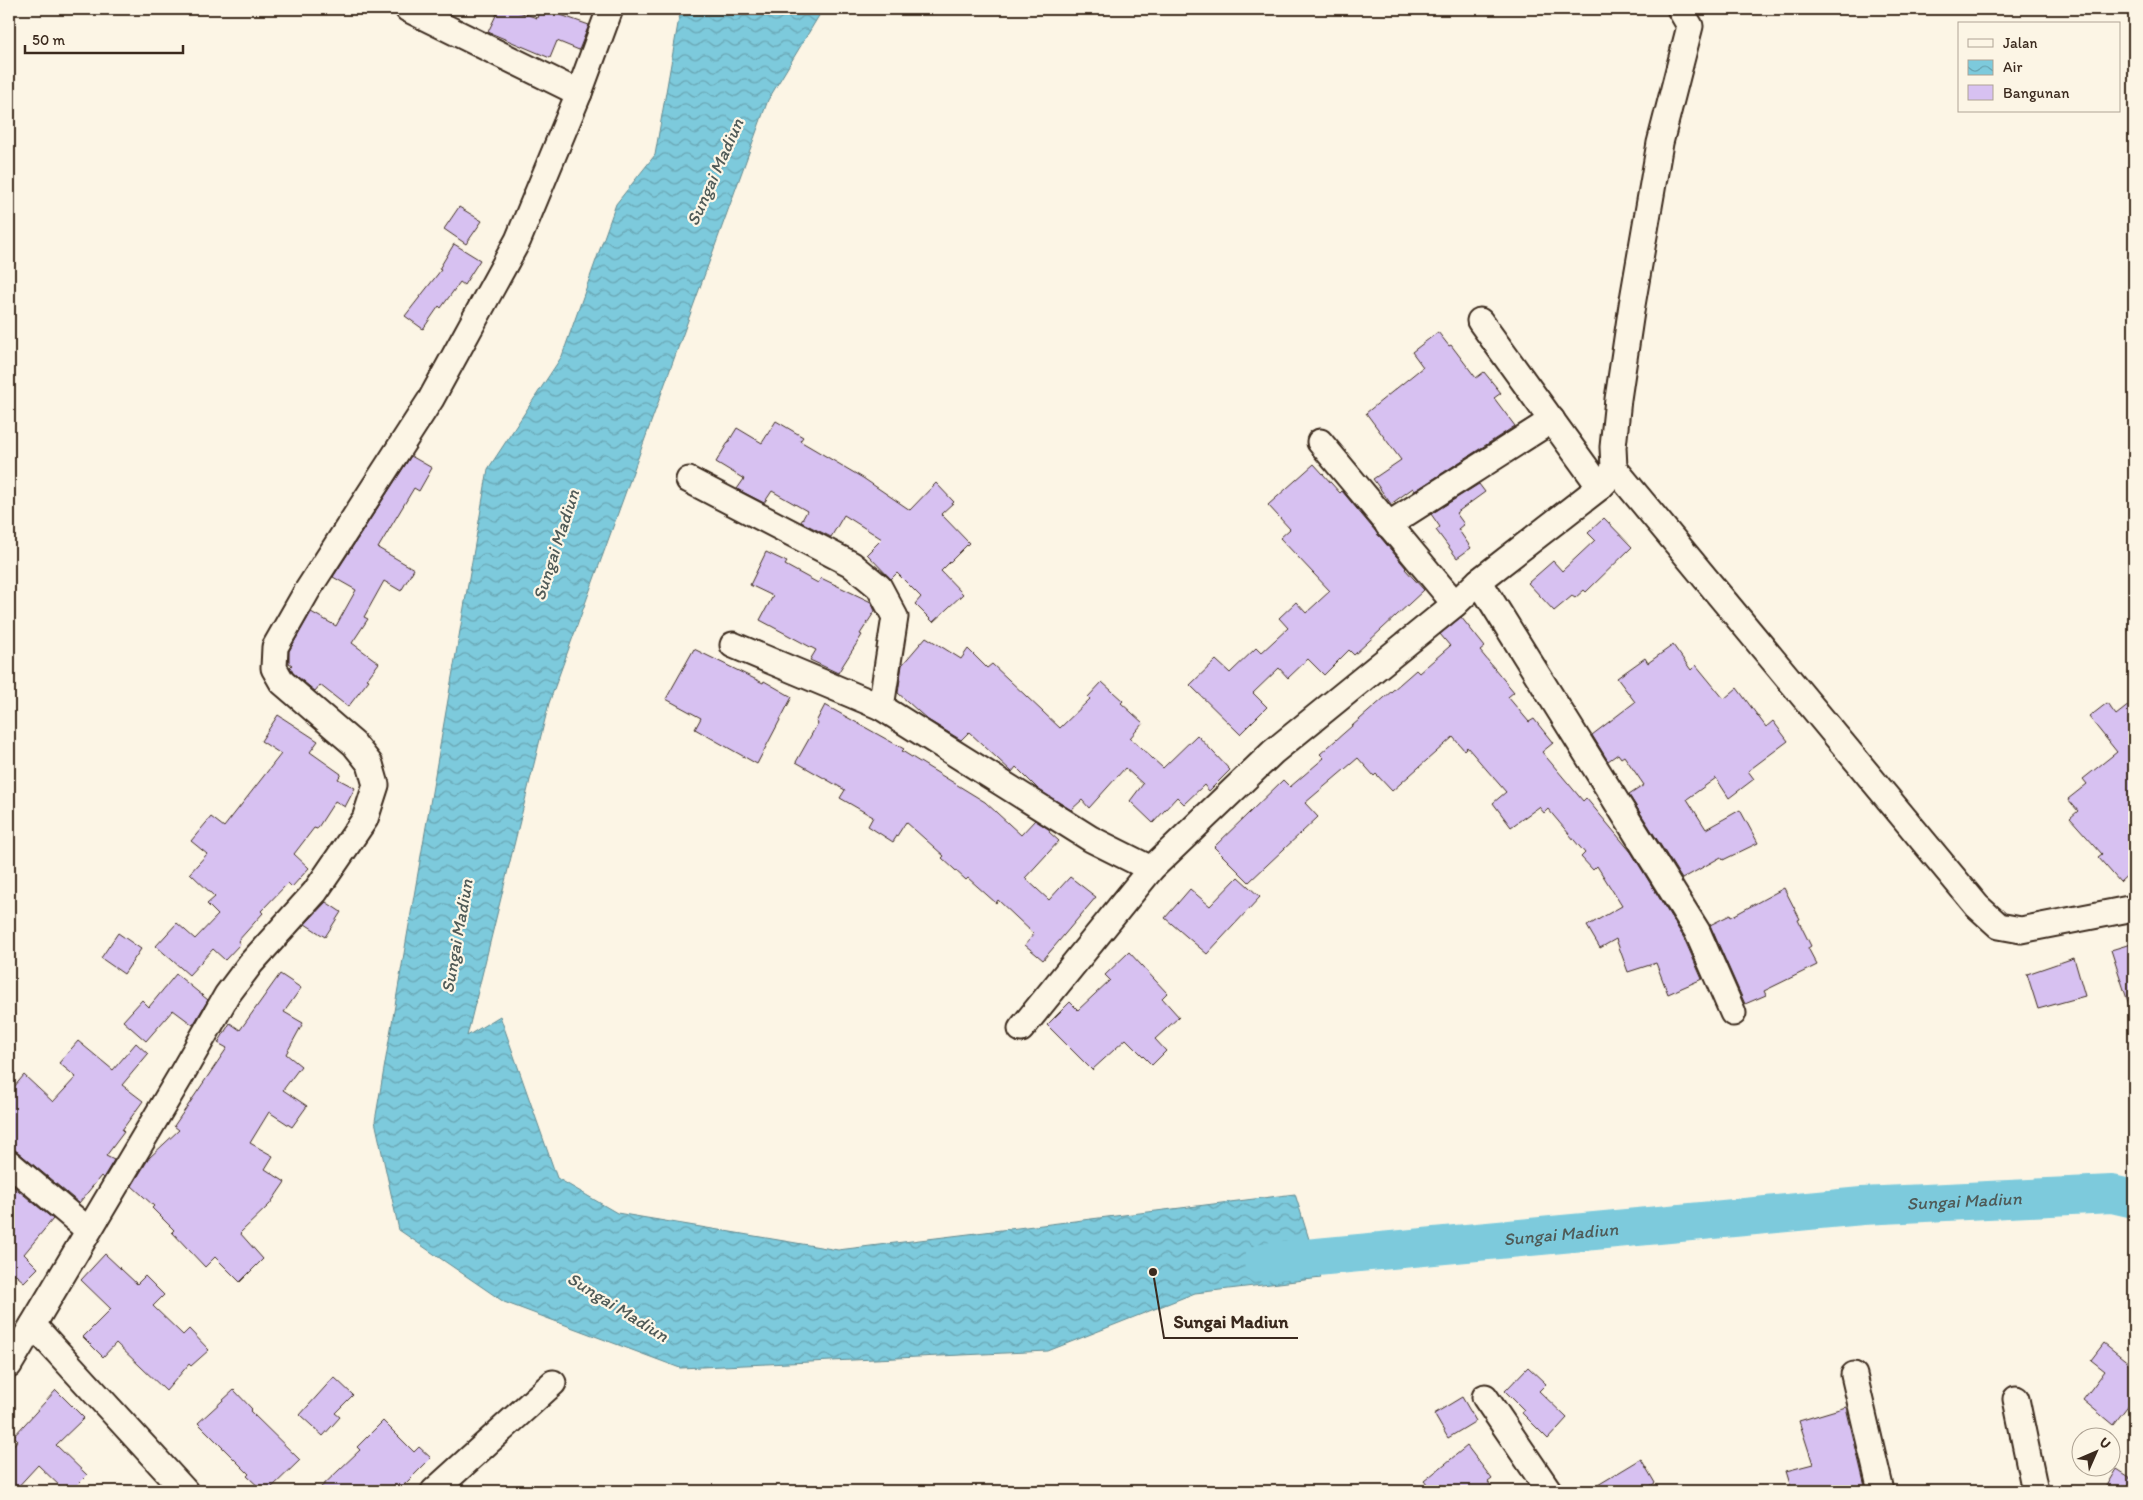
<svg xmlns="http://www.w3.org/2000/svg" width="2143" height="1500" font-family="Itim,sans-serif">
<defs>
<pattern id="water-waves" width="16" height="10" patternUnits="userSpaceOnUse" patternTransform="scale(1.25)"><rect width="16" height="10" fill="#7dcadc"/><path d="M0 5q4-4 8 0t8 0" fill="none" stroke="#68a4b2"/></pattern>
</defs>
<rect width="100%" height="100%" fill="#fcf5e5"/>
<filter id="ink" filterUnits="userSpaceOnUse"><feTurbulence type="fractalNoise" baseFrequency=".02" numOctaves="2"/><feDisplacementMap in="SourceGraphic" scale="10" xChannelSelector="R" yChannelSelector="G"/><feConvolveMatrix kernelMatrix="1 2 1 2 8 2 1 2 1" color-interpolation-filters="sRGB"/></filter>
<g filter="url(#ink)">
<!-- water -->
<path fill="url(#water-waves)" stroke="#638a90" d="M683,9H823L768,100L549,703L467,1036L500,1016L557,1178L617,1213L838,1250L1295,1194L1321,1278L1195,1293L1048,1351L680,1368L504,1302L399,1230L375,1121L488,469L562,356L616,204L655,155L679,18Z"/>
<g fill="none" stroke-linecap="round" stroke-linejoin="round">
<!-- river -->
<path stroke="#7dcadc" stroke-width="38" id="s1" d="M1263,1262L1862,1206L2112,1194L2134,1199"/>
</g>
<!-- building -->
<g fill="#d7c1f1" stroke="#3b2a1e">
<path d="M499,9H510L537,18L540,9H544L589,25L579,50L557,41L550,58L488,32Z"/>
<path d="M459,207L482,221L466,244L444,229Z"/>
<path d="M454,244L480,260L464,285L460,282L441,308L439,306L423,329L405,316L441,270L439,269Z"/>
<path d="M1438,332L1449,346L1451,345L1476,378L1484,372L1501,393L1494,398L1515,426L1415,491L1413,488L1391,504L1373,479L1401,460L1366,413L1423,367L1412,352Z"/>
<path d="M776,421L803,437L800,441L863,478L910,510L936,483L954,502L941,514L969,543L941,571L963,594L933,622L915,604L921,597L897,573L891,579L867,554L882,539L844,515L831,537L801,522L807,511L772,491L764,503L737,489L744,479L716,462L737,428L762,443Z"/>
<path d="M411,456L432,468L419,491L414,488L378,548L414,569L401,591L384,581L364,617L368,619L352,643L379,663L367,679L369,680L348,707L320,685L315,691L293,673L290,667L292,665L289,663V651L311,612L336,626L356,590L333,577Z"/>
<path d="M1314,464L1340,493L1342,491L1406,568L1405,569L1424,590L1354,655L1349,650L1324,675L1308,659L1288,678L1279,668L1253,693L1267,707L1240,734L1190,685L1216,660L1230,673L1256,648L1261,653L1288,628L1279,618L1296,602L1306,613L1330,591L1280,538L1290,529L1268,505Z"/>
<path d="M1479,484L1485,492L1456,513L1464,524L1458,529L1471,548L1457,558L1436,530L1440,527L1431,514Z"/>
<path d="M1604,518L1632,547L1586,592L1584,590L1575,598L1572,596L1554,611L1528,583L1553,561L1562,571L1595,540L1588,533Z"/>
<path d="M766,552L787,562L785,565L818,583L821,578L871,602L875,611L860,634L862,635L838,673L810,660L816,650L760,620L773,596L750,585Z"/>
<path d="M1461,617L1485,647L1480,651L1514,692L1508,697L1529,722L1534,719L1553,743L1542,752L1583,801L1586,798L1631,852L1684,938L1702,979L1668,994L1656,963L1628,972L1616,939L1600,948L1587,926L1622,906L1597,866L1593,870L1581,857L1585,853L1548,809L1544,813L1539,807L1511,827L1493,803L1506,792L1467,747L1464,750L1453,737L1392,791L1376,774L1374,776L1358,758L1305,803L1318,817L1249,882L1214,847L1283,780L1290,787L1324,758L1320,754L1416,670L1419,673L1450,646L1440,634Z"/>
<path d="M926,637L961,659L968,649L987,668L992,664L1060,728L1090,699L1088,697L1102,682L1123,701L1121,703L1143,723L1130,738L1163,768L1197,735L1230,770L1209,791L1204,785L1184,804L1177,797L1153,823L1130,801L1143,784L1125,768L1089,808L1082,800L1071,810L1039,790L1016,767L1012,772L969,732L961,740L928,720L898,693L902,665Z"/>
<path d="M1673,645L1691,670L1696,665L1724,699L1737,688L1766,727L1773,721L1788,741L1748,771L1754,779L1729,798L1716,778L1687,799L1706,829L1740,810L1758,843L1723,860L1721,857L1682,879L1629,795L1644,785L1624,756L1621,758L1618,754L1608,761L1592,735L1635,702L1617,678L1645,658L1648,663Z"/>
<path d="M694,649L763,683L764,681L792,697L757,764L695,729L701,718L666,699Z"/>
<path d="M2134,701V869L2120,882L2098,857L2102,854L2070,818L2078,811L2068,799L2087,784L2083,779L2117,752L2089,717L2107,703L2116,715Z"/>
<path d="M825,705L904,749L902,751L985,802L1021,835L1035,820L1050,830L1049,832L1059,841L1025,878L1049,900L1070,877L1096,897L1043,960L1025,945L1034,934L998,900L996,903L968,878L966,880L942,858L944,856L906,822L893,842L868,826L873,817L840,798L845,790L796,762L818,723L816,722Z"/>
<path d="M278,715L318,741L310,752L341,774L338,779L355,788L345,807L335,801L317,829L314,828L294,854L309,868L292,887L288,883L261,911L263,913L238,941L240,944L225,960L213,949L189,975L156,946L177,923L195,939L218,915L207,904L215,897L190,873L207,854L191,841L211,817L224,827L281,754L261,741Z"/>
<path d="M1238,877L1260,897L1207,954L1165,918L1190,889L1210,906Z"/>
<path d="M1784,888L1800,919L1798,920L1811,946L1808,948L1817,965L1764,991L1766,995L1745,1004L1710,925L1730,915L1731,917Z"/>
<path d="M326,902L341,912L325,937L305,924Z"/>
<path d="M118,933L141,949L124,974L101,958Z"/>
<path d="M2134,943V1011H2131L2111,950Z"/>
<path d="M1129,952L1167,993L1162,998L1179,1017L1155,1039L1166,1051L1152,1065L1126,1039L1092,1070L1047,1025L1070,1002L1078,1010L1110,980L1105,975Z"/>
<path d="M2074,958L2085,996L2038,1009L2027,974Z"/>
<path d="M176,974L208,1000L193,1025L173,1010L146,1041L123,1021L142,1000L149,1007Z"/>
<path d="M280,974L301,988L284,1012L303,1023L286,1054L301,1066L283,1090L307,1106L292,1127L269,1112L250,1143L273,1156L265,1169L285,1182L270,1204L240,1233L263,1259L240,1282L215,1257L205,1267L172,1232L174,1230L152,1208L154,1206L132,1186L149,1158L179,1130L174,1126L227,1048L218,1043L230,1023L240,1030Z"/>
<path d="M78,1041L113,1070L136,1043L148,1054L122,1085L143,1101L122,1130L124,1132L106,1156L114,1160L103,1178L101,1176L79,1203L18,1152L9,1148V1093L24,1075L53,1102L76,1077L59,1063Z"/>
<path d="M13,1186L53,1219L24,1254L38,1268L24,1282L10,1270L9,1272V1190Z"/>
<path d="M105,1254L137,1284L145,1276L164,1295L153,1306L183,1335L189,1329L209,1350L191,1366L189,1364L166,1391L116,1343L103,1357L83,1337L111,1309L81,1280Z"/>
<path d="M2104,1343L2134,1367V1398L2113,1425L2083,1400L2105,1371L2091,1360Z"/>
<path d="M1528,1367L1546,1384L1539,1391L1567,1418L1548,1439L1522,1413L1524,1410L1505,1391Z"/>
<path d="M334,1377L353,1395L335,1413L340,1417L323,1436L300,1415Z"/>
<path d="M56,1390L84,1418L56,1445L87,1475L71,1491H65L38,1465L14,1491H9V1450L18,1440L14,1436Z"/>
<path d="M234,1390L252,1409L250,1411L300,1460L268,1491H263L247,1476L249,1474L198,1423Z"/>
<path d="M1462,1397L1476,1421L1448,1438L1434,1414Z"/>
<path d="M1846,1407L1866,1491H1792L1786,1471L1813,1464L1799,1421Z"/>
<path d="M383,1421L414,1452L419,1447L431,1458L398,1491H317L360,1450L357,1447Z"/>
<path d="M1467,1446L1492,1479L1488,1482L1495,1491H1432L1424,1481Z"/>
<path d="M1641,1459L1655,1483L1642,1491H1588Z"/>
<path d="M2117,1469L2134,1480V1491H2104Z"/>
</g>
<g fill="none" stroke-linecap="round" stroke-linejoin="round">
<!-- minor casing -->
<g stroke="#3b2a1e" stroke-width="29">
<g id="minor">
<path d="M408,9L579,93"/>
<path d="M1680,9L1690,26L1660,143L1632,305L1618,399L1613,447L1614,468L1977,906L1999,926L2021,930L2134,908"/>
<path d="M1480,321L1600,487"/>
<path d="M1320,442L1455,604"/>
<path d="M689,480L851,564L879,587L895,617L881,707"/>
<path d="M1388,525L1552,420"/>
<path d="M1479,581L1697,931L1733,1013"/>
<path d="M733,645L881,707L1091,839L1151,869L1273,752L1455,604L1479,581L1600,487L1609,478L1614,468"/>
<path d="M1021,1029L1151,869"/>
<path d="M9,1163L88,1230"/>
<path d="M33,1325L185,1491"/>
<path d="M9,1365L180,1077L227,995L251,963L315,892L365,819L376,785L370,764L354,744L282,682L274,668L275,647L307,591L431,399L518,240L579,93L610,9"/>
<path d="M1854,1375L1881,1491"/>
<path d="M1485,1397L1549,1491"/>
<path d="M2016,1399L2035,1491"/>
<path d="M434,1491L553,1383"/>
</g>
</g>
<!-- minor -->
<use href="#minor" stroke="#fcf5e5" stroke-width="25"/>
</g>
</g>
<g text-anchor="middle" stroke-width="4.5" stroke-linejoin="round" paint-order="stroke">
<!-- water labels -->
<g font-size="18" font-style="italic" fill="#4f5a57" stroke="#fcf5e5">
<text transform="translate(715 172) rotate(-66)" y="6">Sungai Madiun</text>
<text transform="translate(556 545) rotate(-72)" y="6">Sungai Madiun</text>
<text transform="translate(457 936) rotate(-80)" y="6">Sungai Madiun</text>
<text dy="6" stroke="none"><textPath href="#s1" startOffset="704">Sungai Madiun</textPath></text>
<text dy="6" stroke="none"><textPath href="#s1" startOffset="299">Sungai Madiun</textPath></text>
<text transform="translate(618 1307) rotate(32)" y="6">Sungai Madiun</text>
</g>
</g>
<!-- callouts -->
<path fill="none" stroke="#3b2a1e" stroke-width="2" d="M1153 1272L1164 1338H1298"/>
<circle fill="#3b2a1e" stroke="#fcf5e5" stroke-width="2" cx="1153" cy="1272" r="5"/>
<g font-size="18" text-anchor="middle" font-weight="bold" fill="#3b2a1e" stroke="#fcf5e5" stroke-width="4.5" stroke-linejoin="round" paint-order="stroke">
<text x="1231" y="1328">Sungai Madiun</text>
</g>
<!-- margin -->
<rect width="2143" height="1500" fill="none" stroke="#fcf5e5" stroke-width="30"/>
<rect x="15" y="15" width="2113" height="1470" fill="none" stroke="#3b2a1e" stroke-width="2" filter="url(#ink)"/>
<!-- legend -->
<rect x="1958" y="22" width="162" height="90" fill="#fcf5e5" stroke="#afa495"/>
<rect x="1968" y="39" width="25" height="8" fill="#fcf5e5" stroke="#afa495"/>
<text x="2003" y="48" font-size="15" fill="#3b2a1e">Jalan</text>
<rect x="1968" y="60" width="25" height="15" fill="url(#water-waves)" stroke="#afa495"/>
<text x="2003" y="72" font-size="15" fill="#3b2a1e">Air</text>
<rect x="1968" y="85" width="25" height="15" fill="#d7c1f1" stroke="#afa495"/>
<text x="2003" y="98" font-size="15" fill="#3b2a1e">Bangunan</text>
<!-- north arrow -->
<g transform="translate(2096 1452) rotate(45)"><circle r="24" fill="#fcf5e5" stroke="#afa495"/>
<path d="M0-4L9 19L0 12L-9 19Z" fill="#3b2a1e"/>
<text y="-8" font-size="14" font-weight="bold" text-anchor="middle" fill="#3b2a1e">U</text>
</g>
<!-- scale -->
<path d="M25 45v8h158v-8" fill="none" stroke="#3b2a1e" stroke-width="2.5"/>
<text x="32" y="45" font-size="15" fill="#3b2a1e" stroke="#fcf5e5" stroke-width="4" paint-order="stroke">50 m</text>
</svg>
